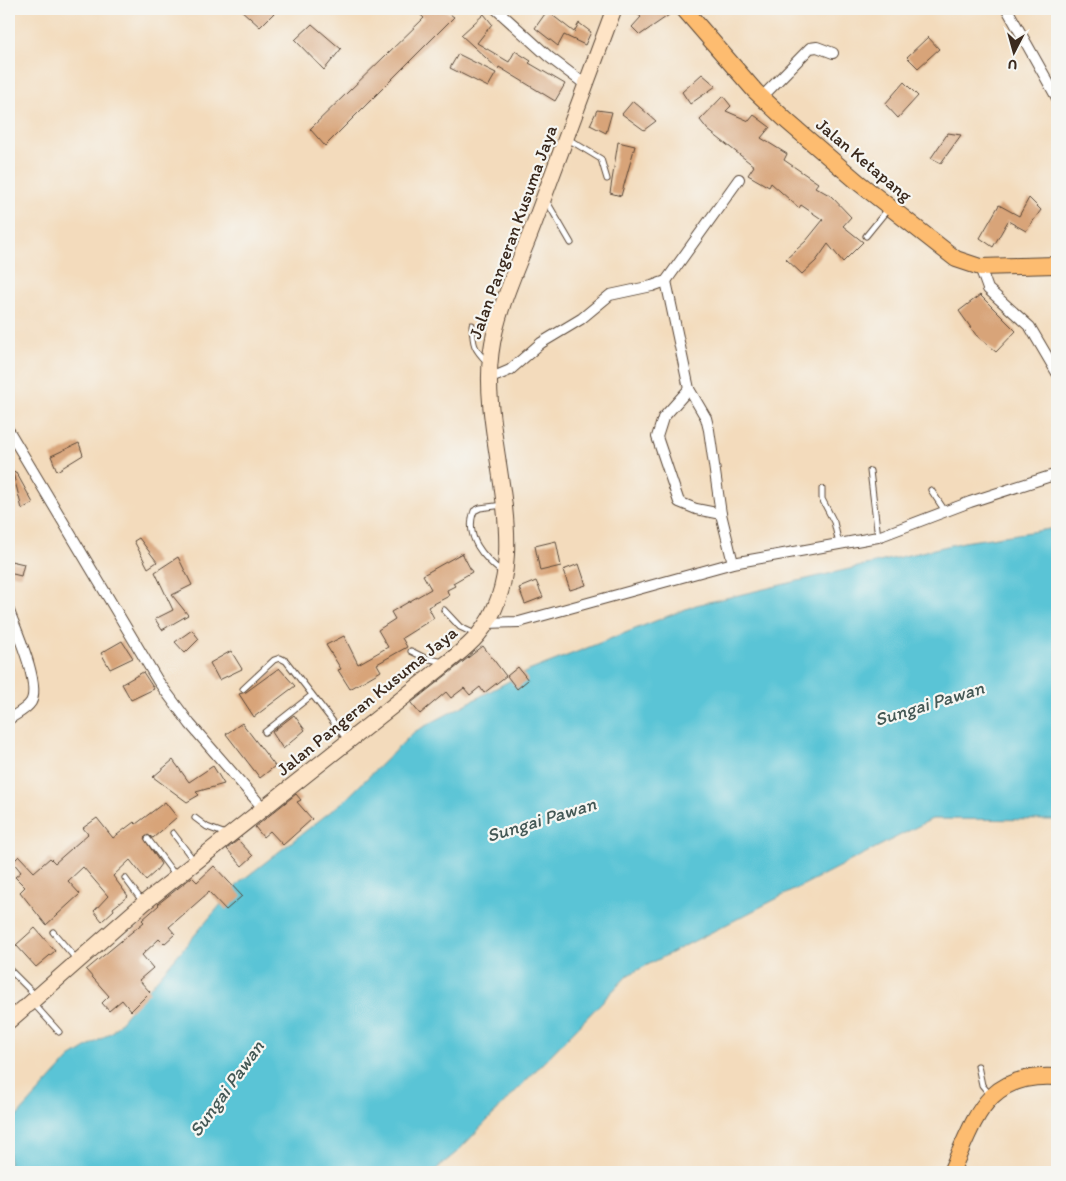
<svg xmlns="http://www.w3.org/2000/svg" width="1066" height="1181" font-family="Itim,sans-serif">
<rect width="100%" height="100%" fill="#f6f6f2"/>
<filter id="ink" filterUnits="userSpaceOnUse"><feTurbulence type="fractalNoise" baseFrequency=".02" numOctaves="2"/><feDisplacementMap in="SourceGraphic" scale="10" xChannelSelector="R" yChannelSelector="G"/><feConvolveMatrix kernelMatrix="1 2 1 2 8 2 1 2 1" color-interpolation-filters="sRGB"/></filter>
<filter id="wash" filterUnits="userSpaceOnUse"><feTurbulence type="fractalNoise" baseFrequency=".0096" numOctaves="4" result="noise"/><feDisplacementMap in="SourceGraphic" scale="20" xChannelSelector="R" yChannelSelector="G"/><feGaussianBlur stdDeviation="1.12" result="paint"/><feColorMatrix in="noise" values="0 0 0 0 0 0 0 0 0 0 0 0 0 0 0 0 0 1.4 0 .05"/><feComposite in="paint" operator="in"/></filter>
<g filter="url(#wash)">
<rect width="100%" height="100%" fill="#f3dbbc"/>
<!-- water -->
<path fill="#5ac4d6" stroke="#4a777a" d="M1057,528V820L932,819L628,975L457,1152L433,1172H9V1125L70,1058L112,1032L240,882L344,801L414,732L526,672L696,605L964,542Z"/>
<g id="blocks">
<!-- building -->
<g fill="#d8a479">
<path d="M240,9H278L260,27Z"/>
<path d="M414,9H443L454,17L325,146L310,129L424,18Z"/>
<path d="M632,9H662L669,15L640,35L632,27L641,17Z"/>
<path d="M547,11L574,32L579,23L591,32L585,45L564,35L558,46L535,28Z"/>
<path d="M484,14L492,24L477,43L509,62L515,51L531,61L529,63L565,84L555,101L499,67L498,69L461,35Z"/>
<path d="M312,24L341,49L324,70L295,40Z"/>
<path d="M928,37L939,49L918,68L907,57Z"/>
<path d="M458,54L496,73L488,87L450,68Z"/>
<path d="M702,74L716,86L690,104L682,92Z"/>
<path d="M904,82L918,96L898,118L885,104Z"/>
<path d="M723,96L731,106L726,111L749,121L754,115L770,127L761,138L787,154L784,160L818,183L815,187L831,196L851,217L843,226L863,242L843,262L828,244L816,261L802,274L786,259L806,241L823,220L801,205L799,208L771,183L769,187L748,175L754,166L708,130L700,120Z"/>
<path d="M633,101L656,121L644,130L622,114Z"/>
<path d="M597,110L612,112L606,133L590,125Z"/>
<path d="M948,133L961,135L941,163L931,158Z"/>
<path d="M618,142L635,146L621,196L610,193Z"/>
<path d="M1029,198L1041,210L1026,231L1008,221L993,247L980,238L999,205L1019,216Z"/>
<path d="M980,295L1016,331L996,352L976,335L959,311Z"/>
<path d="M79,443L83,455L57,471L51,456Z"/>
<path d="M16,472L33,503L22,509L13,473Z"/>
<path d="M139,538L157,562L148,568L134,541Z"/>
<path d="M556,541L561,566L540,571L535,546Z"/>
<path d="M462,553L472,572L453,583L455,586L447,590L449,596L428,607L434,618L402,638L407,647L377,664L381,671L350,689L338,670L341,669L326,645L344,636L358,664L388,647L378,630L395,619L391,612L431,589L423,575Z"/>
<path d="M178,557L192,585L172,595L188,615L162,630L155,619L173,610L155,572Z"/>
<path d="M11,561L24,564L21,576L9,573Z"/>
<path d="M579,564L586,585L570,590L563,570Z"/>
<path d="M536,581L543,597L525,604L519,588Z"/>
<path d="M192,630L199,639L185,653L175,642Z"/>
<path d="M122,641L133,658L110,669L101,653Z"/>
<path d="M483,646L506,676L484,693L480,687L470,695L464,688L451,698L446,692L420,714L411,703Z"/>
<path d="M231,651L242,669L219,680L210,663Z"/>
<path d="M518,667L528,680L517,689L507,676Z"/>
<path d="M279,668L295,686L254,717L239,694L246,692Z"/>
<path d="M143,672L154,689L131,700L122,684Z"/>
<path d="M294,715L305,730L283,749L272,732Z"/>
<path d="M242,723L275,766L260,778L226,734Z"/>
<path d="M173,760L189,782L213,766L224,784L196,792L199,795L187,802L153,777Z"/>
<path d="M296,794L301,800L297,802L312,819L283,845L270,831L263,837L255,827Z"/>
<path d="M165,802L177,817L153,838L148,835L144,838L161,864L155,872L146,880L130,860L113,876L128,896L113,908L114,910L102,921L94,911L108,896L83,867L68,881L80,894L46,925L20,892L25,887L15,877L21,872L13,862L19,856L34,872L50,858L55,863L88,834L83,828L97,818L113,838L134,822L136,824Z"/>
<path d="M238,840L253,856L242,866L227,849Z"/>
<path d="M214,866L242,896L226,910L209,892L192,907L169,927L175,934L164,944L159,939L142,955L153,968L139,980L150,992L131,1011L122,1000L109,1011L102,1003L109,996L86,970L144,922L142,920L159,905L158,904L192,877L197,882Z"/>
<path d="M35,928L55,951L36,967L16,945Z"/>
</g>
</g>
</g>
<g filter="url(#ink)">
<use href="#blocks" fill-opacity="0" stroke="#574536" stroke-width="1"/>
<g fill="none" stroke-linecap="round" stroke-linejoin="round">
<!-- lane casing -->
<g stroke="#574536" stroke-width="7">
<g id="lane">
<path d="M568,139L601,159L607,179"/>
<path d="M546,200L571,243"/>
<path d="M866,236L888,209"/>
<path d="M472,325C473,344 473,348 487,362"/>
<path d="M870,471L878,537"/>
<path d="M822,489V499L834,522L839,544"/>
<path d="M931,490L945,511"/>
<path d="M503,573C484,558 464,537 474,511L480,508L503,505"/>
<path d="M444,610L460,627L475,634"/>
<path d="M411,651L425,658L444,662"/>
<path d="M243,689L274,660L280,658L286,661L348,741"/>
<path d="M265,732L312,695"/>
<path d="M195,818L207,827L226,834"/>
<path d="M173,833L195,862"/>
<path d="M148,839L175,875"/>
<path d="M125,878L142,901"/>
<path d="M53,932L77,960"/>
<path d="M9,969L36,996"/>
<path d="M33,1003L59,1032"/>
<path d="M978,1066L982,1085L991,1096"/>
</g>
</g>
<!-- street casing -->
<g stroke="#574536" stroke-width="12">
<g id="street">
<path d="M496,9L549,57L586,85"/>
<path d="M1007,9L1057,98"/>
<path d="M762,97L810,48L817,47L833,53"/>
<path d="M980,267L988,289L1030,327L1057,373"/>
<path d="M666,281L689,389L706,418L709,430L721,514L733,563"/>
<path d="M489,379L510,370L541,343L581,319L610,295L652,286L666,281L739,179"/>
<path d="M689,389L663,418L657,437L679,502L696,509L721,514"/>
<path d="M9,431L158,681L190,724L263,808"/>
<path d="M9,611C16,630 41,684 31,702C26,710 16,714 9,719"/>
<path d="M487,623L519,622L733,563L878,537L970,502L1057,474"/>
</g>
</g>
<!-- secondary casing -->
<g stroke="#574536" stroke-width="17">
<g id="secondary">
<path d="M28,1005L144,903L447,663C458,654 469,646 478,635C541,560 479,442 491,353C496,311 519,264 534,224C561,153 587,81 614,9"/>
<path d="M9,1021L24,1008"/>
</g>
</g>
<!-- primary casing -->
<g stroke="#574536" stroke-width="18">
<g id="primary">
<path d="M684,9L755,91L788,122L859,183L956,259L980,267L1057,265"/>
<path d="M951,1172C976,1117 986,1072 1057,1077"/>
</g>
</g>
<!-- path -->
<path stroke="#574536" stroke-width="2" stroke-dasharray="1 4" stroke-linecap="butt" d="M577,9L596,15"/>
<!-- lane -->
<use href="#lane" stroke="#fff" stroke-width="5"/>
<!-- street -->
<use href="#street" stroke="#fff" stroke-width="10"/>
<!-- secondary -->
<use href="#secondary" stroke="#fee4c6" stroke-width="15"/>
<!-- primary -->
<use href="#primary" stroke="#fdbc70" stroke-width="16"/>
</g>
</g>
<g text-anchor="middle" stroke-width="4.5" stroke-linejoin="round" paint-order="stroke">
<!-- street labels -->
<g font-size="18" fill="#3b2a1e" stroke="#f6f6f2">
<text transform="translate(864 160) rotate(40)" y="6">Jalan Ketapang</text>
<text transform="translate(513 232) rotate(-70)" y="6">Jalan Pangeran Kusuma Jaya</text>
<text transform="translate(367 701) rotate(-39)" y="6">Jalan Pangeran Kusuma Jaya</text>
</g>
<!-- water labels -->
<g font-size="19" font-style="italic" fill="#445855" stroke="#f6f6f2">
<text transform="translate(929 703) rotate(-17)" y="7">Sungai Pawan</text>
<text transform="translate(541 819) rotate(-17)" y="7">Sungai Pawan</text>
<text transform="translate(226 1088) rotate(-54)" y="7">Sungai Pawan</text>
</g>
</g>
<!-- margin -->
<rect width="1066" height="1181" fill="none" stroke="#f6f6f2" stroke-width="30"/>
<!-- north arrow -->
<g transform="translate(1014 52) rotate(186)" stroke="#f6f6f2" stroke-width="4" paint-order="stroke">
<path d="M0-4L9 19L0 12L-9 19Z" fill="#3b2a1e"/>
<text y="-8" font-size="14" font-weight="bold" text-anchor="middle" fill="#3b2a1e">U</text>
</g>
</svg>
